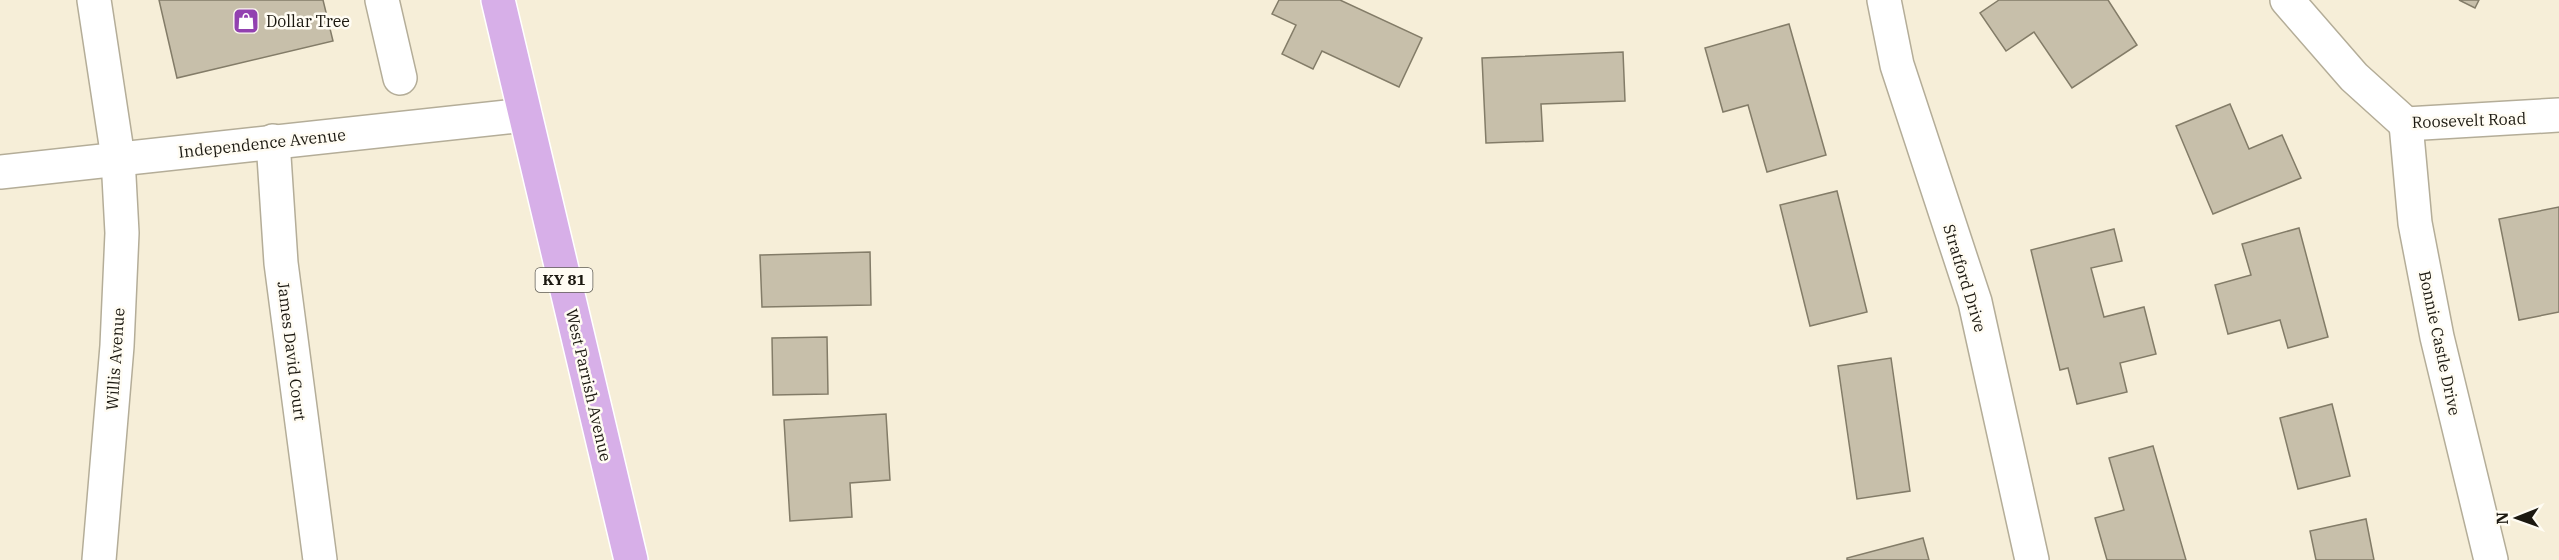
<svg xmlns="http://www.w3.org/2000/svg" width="2559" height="560" font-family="'IBM Plex Serif',serif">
<rect width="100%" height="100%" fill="#f6eed8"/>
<!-- building -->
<g fill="#c7bfaa" stroke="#837c68" stroke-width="1.5">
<path d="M159,0H323L333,41L177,78Z"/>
<path d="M1279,0H1340L1422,38L1399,87L1322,51L1313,69L1282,54L1296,25L1272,14Z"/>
<path d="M1999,0H2108L2137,45L2072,88L2034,32L2006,51L1980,13Z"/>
<path d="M2459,0H2479L2475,8Z"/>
<path d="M1789,24L1826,155L1767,172L1748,105L1723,112L1705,48Z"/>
<path d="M1623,52L1625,101L1541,104L1543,141L1486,143L1482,58Z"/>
<path d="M2230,104L2249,149L2282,135L2301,178L2213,214L2176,126Z"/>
<path d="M1837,191L1867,312L1810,326L1780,205Z"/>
<path d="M2559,207V312L2519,320L2499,219Z"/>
<path d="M2299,228L2328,337L2288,348L2280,320L2228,334L2215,285L2251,275L2242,244Z"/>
<path d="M2114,229L2122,261L2091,268L2104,317L2144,307L2156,354L2120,363L2127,392L2077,404L2068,368L2060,370L2031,250Z"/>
<path d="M870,252L871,305L762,307L760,255Z"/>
<path d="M827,337L828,394L773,395L772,338Z"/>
<path d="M1891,358L1910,491L1857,499L1838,366Z"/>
<path d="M2332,404L2350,476L2298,489L2280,418Z"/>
<path d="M886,414L890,480L850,483L852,517L790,521L784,420Z"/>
<path d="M2153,446L2186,560H2107L2095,518L2124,510L2109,458Z"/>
<path d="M2366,519L2374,560H2316L2310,531Z"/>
<path d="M1923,538L1929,560H1847V558Z"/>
</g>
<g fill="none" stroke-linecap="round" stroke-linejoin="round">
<!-- minor casing -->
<g stroke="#b4ad98" stroke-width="36">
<g id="minor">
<path d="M94,0L118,158L122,233L117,346L99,560"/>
<path d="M382,0L400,78"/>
<path d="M1884,0L1897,65L1975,302L2032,560"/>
<path d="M2287,0L2354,77L2406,124L2559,115"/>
<path d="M2406,124L2415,223L2437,337L2491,560"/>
<path d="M273,141L281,263L320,560"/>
<path d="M0,172L525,115"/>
</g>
</g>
<!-- major casing -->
<g stroke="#fff" stroke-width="36">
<path id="major" d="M498,0L631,560"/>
</g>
<!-- minor -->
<use href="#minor" stroke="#fff" stroke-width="33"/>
<!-- major -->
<use href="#major" stroke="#d7afe8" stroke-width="33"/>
</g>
<!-- icons -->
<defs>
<g id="shop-square" transform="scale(1.35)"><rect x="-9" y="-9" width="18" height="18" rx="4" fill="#9241b0" stroke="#fffcf3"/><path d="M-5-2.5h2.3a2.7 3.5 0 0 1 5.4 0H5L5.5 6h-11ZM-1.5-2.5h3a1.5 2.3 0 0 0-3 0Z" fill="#fff"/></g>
</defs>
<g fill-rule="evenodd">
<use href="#shop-square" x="246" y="21"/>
</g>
<g text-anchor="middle" stroke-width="5" stroke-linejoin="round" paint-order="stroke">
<!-- shield labels -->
<rect fill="#fffcf3" stroke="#5f5c54" stroke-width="1.5" x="535.5" y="268" width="57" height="24" rx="4.5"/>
<g font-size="15" font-weight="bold" fill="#1b1810">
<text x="564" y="285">KY 81</text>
</g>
<!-- poi labels -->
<g font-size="16" fill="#1b1810" stroke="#fffcf3" text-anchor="start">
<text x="266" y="27">Dollar Tree</text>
</g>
<!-- street labels -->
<g font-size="16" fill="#1b1810" stroke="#fffcf3">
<text transform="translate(2469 120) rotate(-2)" y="6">Roosevelt Road</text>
<text transform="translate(262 143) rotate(-6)" y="6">Independence Avenue</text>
<text transform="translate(1965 278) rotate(73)" y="6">Stratford Drive</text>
<text transform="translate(2440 343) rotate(78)" y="6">Bonnie Castle Drive</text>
<text transform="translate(292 351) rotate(83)" y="6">James David Court</text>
<text transform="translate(115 359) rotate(-86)" y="6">Willis Avenue</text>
<text transform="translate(589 385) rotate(77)" y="6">West Parrish Avenue</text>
</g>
</g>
<!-- north arrow -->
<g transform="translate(2517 518) rotate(269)" stroke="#fffcf3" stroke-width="4.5" paint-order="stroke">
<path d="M0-4.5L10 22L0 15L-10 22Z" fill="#1b1810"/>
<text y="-9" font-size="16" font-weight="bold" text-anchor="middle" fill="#1b1810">N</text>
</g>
</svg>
